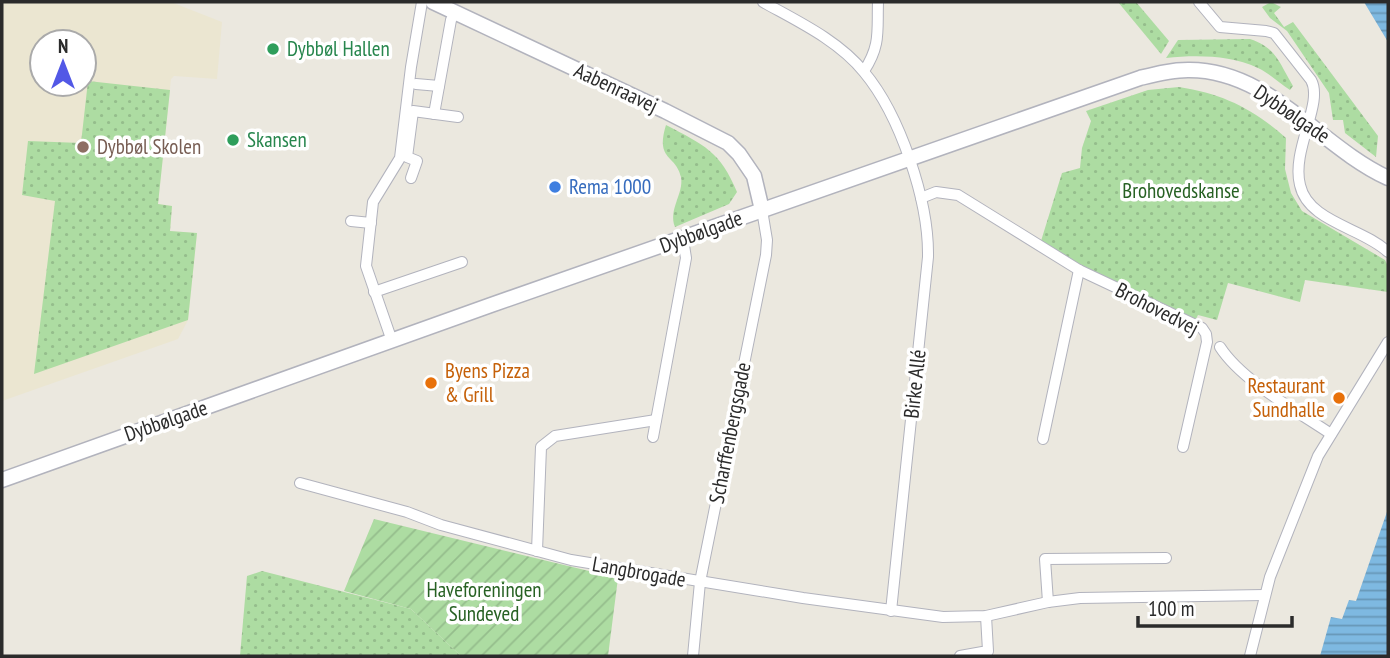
<svg xmlns="http://www.w3.org/2000/svg" width="1390" height="658" font-family="'PT Sans Narrow',sans-serif">
<defs>
<pattern id="grass-dots" width="8" height="8" patternUnits="userSpaceOnUse" patternTransform="scale(1.75)"><rect width="8" height="8" fill="#addca2"/><path d="M2 2h.1M6 6h.1" fill="none" stroke="#95bd8c" stroke-width="1.8" stroke-linecap="round"/></pattern>
<pattern id="garden-furrows" width="10" height="10" patternUnits="userSpaceOnUse" patternTransform="scale(1.75)"><rect width="10" height="10" fill="#addca2"/><path d="M-1 1l2-2M0 10L10 0M9 11l2-2" fill="none" stroke="#95bd8c"/></pattern>
<pattern id="water-rules" width="6" height="5" patternUnits="userSpaceOnUse" patternTransform="scale(1.75)"><rect width="6" height="5" fill="#7eb9e1"/><path d="M0 2.5h6" fill="none" stroke="#6797b7"/></pattern>
</defs>
<rect width="100%" height="100%" fill="#ebe8df"/>
<!-- education -->
<path fill="#ebe6d1" fill-rule="evenodd" d="M2,2H171L222,22L217,79L174,76L171,79L158,204L172,206L170,231L197,233L188,320L178,339L2,401ZM42,42H84V84H42Z"/>
<!-- grass -->
<g fill="url(#grass-dots)">
<path d="M1118,2H1136L1169,41L1161,54Z"/>
<path d="M1271,2L1281,7L1274,13L1284,27L1293,22L1378,136L1376,157L1345,133L1343,120H1333L1329,93L1287,31L1270,18L1262,7Z"/>
<path d="M1250,39C1277,48 1279,63 1293,86L1290,90C1279,83 1269,73 1258,68C1229,55 1197,55 1166,58L1178,40Z"/>
<path d="M88,81L170,90L158,204L172,206L170,231L197,233L188,320L34,374L55,201L22,195L28,141L81,143Z"/>
<path d="M1179,87C1223,94 1252,108 1286,138L1285,169L1291,193L1302,211L1385,260L1388,266V292L1305,280L1300,302L1228,283L1217,320L1198,315L1196,319L1078,264L1041,241L1062,173L1080,168L1082,148L1091,121L1086,111L1148,90Z"/>
<path d="M666,125C704,145 720,151 737,192L729,204L675,227C668,209 684,194 681,177C676,154 655,161 666,125Z"/>
<path d="M262,571L411,609L461,656H240L247,576Z"/>
</g>
<!-- garden -->
<path fill="url(#garden-furrows)" d="M374,519L618,578L608,656H461L411,609L344,591Z"/>
<!-- water -->
<g fill="url(#water-rules)">
<path d="M1364,2H1388V43V42Z"/>
<path d="M1388,509V656H1320L1331,617L1342,619L1349,600L1356,601Z"/>
</g>
<g fill="none" stroke-linecap="round" stroke-linejoin="round">
<!-- street casing -->
<g stroke="#b2b3bd" stroke-width="12">
<g id="street">
<path d="M763,2C797,21 838,40 864,72C900,115 929,201 928,257L891,611"/>
<path d="M1199,2L1220,27L1266,31L1274,33L1311,80C1324,103 1291,150 1300,185C1308,222 1363,228 1388,252"/>
<path d="M864,71C881,45 877,31 878,2"/>
<path d="M416,84L439,86"/>
<path d="M434,114L451,20L455,12"/>
<path d="M411,178L417,161L407,157L413,111L458,117"/>
<path d="M921,198L936,192L958,195L1079,270L1202,328L1206,334L1207,342L1183,447"/>
<path d="M351,221L371,223"/>
<path d="M374,292L462,262"/>
<path d="M392,341L366,266L373,202L400,158L411,67L422,2"/>
<path d="M1220,347C1242,381 1297,411 1331,434"/>
<path d="M653,437L686,258L683,239"/>
<path d="M1043,439L1079,270"/>
<path d="M300,483L407,512L441,525L571,560L803,598L943,617L986,616L1048,602L1080,598L1264,595"/>
<path d="M537,551L541,447L555,436L656,420"/>
<path d="M1048,602L1045,559L1166,558"/>
<path d="M693,656L700,582L766,255L767,240L762,210"/>
<path d="M960,656L988,651L986,616"/>
<path d="M1250,656L1270,577L1318,456L1388,342"/>
</g>
</g>
<!-- secondary casing -->
<g stroke="#b2b3bd" stroke-width="17">
<g id="secondary">
<path d="M433,2L665,111L728,143L739,154L754,176L762,210"/>
<path d="M2,480L491,305L1140,78C1156,74 1171,70 1188,70C1269,69 1320,147 1388,178"/>
</g>
</g>
<!-- street -->
<use href="#street" stroke="#fff" stroke-width="10"/>
<!-- secondary -->
<use href="#secondary" stroke="#fff" stroke-width="14"/>
</g>
<!-- markers -->
<g fill="#2e9e5b" stroke="#fff" stroke-width="2.5">
<circle cx="273" cy="49" r="7"/>
<circle cx="233" cy="140" r="7"/>
</g>
<circle fill="#8d6e63" stroke="#fff" stroke-width="2.5" cx="83" cy="147" r="7"/>
<circle fill="#3f7fe0" stroke="#fff" stroke-width="2.5" cx="555" cy="187" r="7"/>
<g fill="#e8710a" stroke="#fff" stroke-width="2.5">
<circle cx="431" cy="383" r="7"/>
<circle cx="1339" cy="398" r="7"/>
</g>
<g text-anchor="middle" stroke-width="7" stroke-linejoin="round" paint-order="stroke">
<!-- leisure labels -->
<g font-size="21" fill="#27864d" stroke="#fff" text-anchor="start">
<text x="287" y="56">Dybbøl Hallen</text>
<text x="247" y="147">Skansen</text>
</g>
<!-- street labels -->
<g font-size="21" fill="#2b2b2b" stroke="#fff">
<text transform="translate(616 88) rotate(25)" y="7">Aabenraavej</text>
<text transform="translate(1292 114) rotate(34)" y="7">Dybbølgade</text>
<text transform="translate(701 232) rotate(-20)" y="7">Dybbølgade</text>
<text transform="translate(1157 309) rotate(27)" y="7">Brohovedvej</text>
<text transform="translate(915 384) rotate(-84)" y="7">Birke Allé</text>
<text transform="translate(166 421) rotate(-19)" y="7">Dybbølgade</text>
<text transform="translate(730 433) rotate(-79)" y="7">Scharffenbergsgade</text>
<text transform="translate(639 572) rotate(10)" y="7">Langbrogade</text>
</g>
<!-- education labels -->
<g font-size="21" fill="#785e54" stroke="#fff" text-anchor="start">
<text x="97" y="154">Dybbøl Skolen</text>
</g>
<!-- shop labels -->
<g font-size="21" fill="#366cbe" stroke="#fff" text-anchor="start">
<text x="569" y="194">Rema 1000</text>
</g>
<!-- park labels -->
<g font-size="21" fill="#276123" stroke="#fff">
<text x="1181" y="198">Brohovedskanse</text>
<text x="484" y="597">Haveforeningen<tspan x="484" dy="24">Sundeved</tspan></text>
</g>
<!-- food labels -->
<g font-size="21" fill="#c56008" stroke="#fff" text-anchor="start">
<text x="445" y="378">Byens Pizza<tspan x="445" dy="24">&amp; Grill</tspan></text>
<text x="1325" y="393" text-anchor="end">Restaurant<tspan x="1325" dy="24">Sundhalle</tspan></text>
</g>
</g>
<!-- border -->
<rect width="1390" height="658" fill="none" stroke="#2b2b2b" stroke-width="7"/>
<!-- north arrow -->
<g transform="translate(63 63)"><circle r="33" fill="#ffffff" stroke="#aaaaaa" stroke-width="2"/>
<path d="M0-5L12 26L0 18L-12 26Z" fill="#5258e6"/>
<text y="-10" font-size="19" font-weight="bold" text-anchor="middle" fill="#2b2b2b">N</text>
</g>
<!-- scale -->
<path d="M1138 616v10h154v-10" fill="none" stroke="#2b2b2b" stroke-width="3.5"/>
<text x="1148" y="616" font-size="21" fill="#2b2b2b" stroke="#ffffff" stroke-width="5" paint-order="stroke">100 m</text>
</svg>
